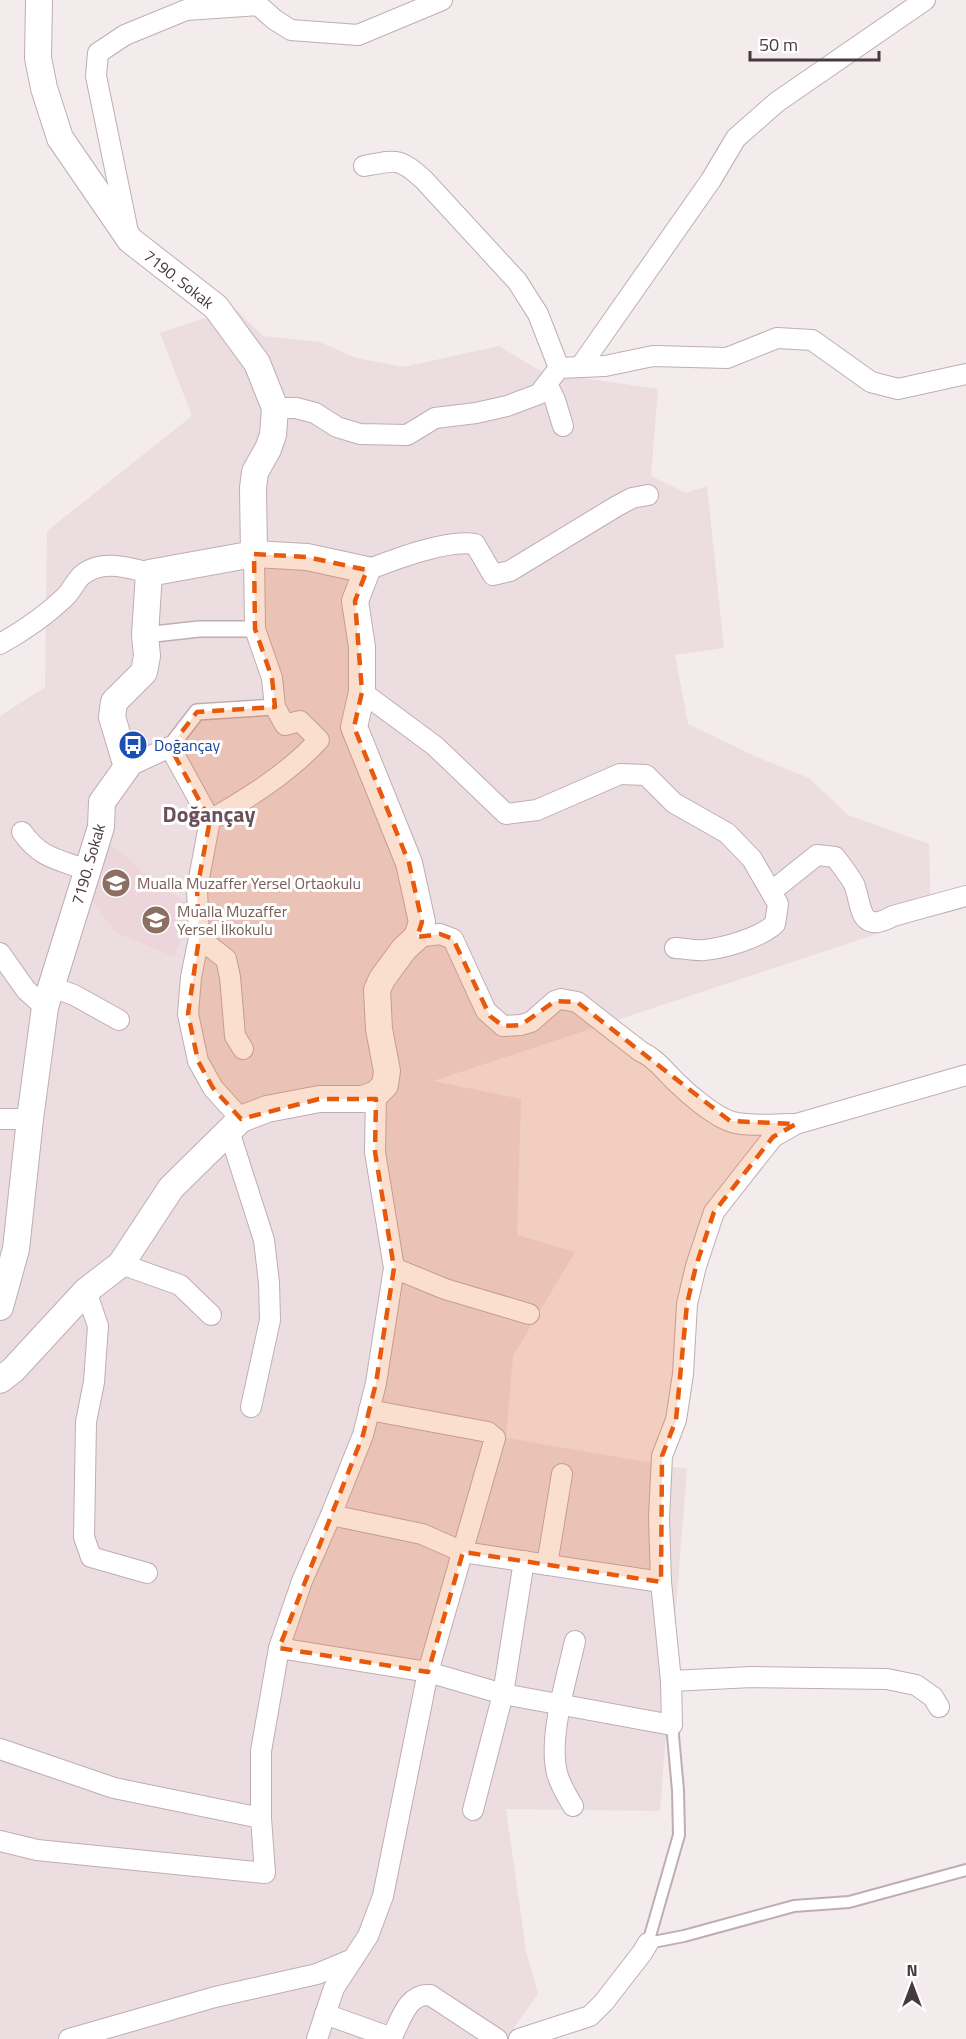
<svg xmlns="http://www.w3.org/2000/svg" width="966" height="2039" font-family="'Titillium Web',sans-serif">
<rect width="100%" height="100%" fill="#f4ebed"/>
<!-- residential -->
<path fill="#ecdde1" d="M234,308L263,336L320,342L356,358L403,367L499,346L542,372L658,389L651,476L686,493L707,486L724,648L675,655L688,724L759,758L809,778L848,815L929,844L931,916L433,1081L521,1099L517,1235L575,1252L513,1356L506,1438L687,1469L660,1811L506,1809L526,1951L538,1994L506,2039H0V716L45,687L47,531L192,416L160,333Z"/>
<!-- education -->
<path fill="#edd5dc" d="M105,840L132,861L149,879L194,907L174,957L115,932L84,888Z"/>
<g fill="none" stroke-linecap="round" stroke-linejoin="round">
<!-- service casing -->
<g stroke="#c0adb4" stroke-width="14">
<path id="service" d="M672,1725L678,1790L679,1835L648,1943L684,1936L794,1906L849,1902L966,1870"/>
</g>
<!-- pedestrian casing -->
<g stroke="#c0adb4" stroke-width="18">
<g id="pedestrian">
<path d="M145,635L199,629H255"/>
<path d="M170,747L197,712L275,707"/>
</g>
</g>
<!-- minor casing -->
<g stroke="#c0adb4" stroke-width="22">
<g id="minor">
<path d="M364,166C396,160 399,157 424,180L517,281L538,314L559,368"/>
<path d="M128,232L96,76L98,53L125,35L186,10L258,5L275,20L291,30L358,35L442,0"/>
<path d="M580,367L711,180L736,138L777,102L925,0"/>
<path d="M547,384L555,400L563,426"/>
<path d="M275,408H296L315,413L337,427L360,434L407,435L435,418L476,413L507,406L539,394L559,368L605,366L653,356L727,358L777,338L812,340L871,382L898,389L966,374"/>
<path d="M367,570C393,560 447,539 475,544L493,575L510,571L617,506L632,498L648,495"/>
<path d="M0,644C25,630 44,617 64,598C71,592 75,582 81,576C100,559 127,567 149,573"/>
<path d="M362,692L435,746L506,814L537,810L620,774L646,775L674,803L727,833L752,859L778,904L775,924C759,938 725,948 704,950C695,951 684,948 675,948"/>
<path d="M127,767L170,747L210,820L197,889L199,938L191,977L188,1014L198,1061L213,1088L241,1119"/>
<path d="M210,820C250,797 287,774 319,740L300,721L285,725L275,707L272,678L255,629L254,554"/>
<path d="M22,832C41,859 58,859 87,870"/>
<path d="M772,891L817,855L835,857C841,865 849,875 854,884C862,904 858,936 893,916L966,896"/>
<path d="M417,937L440,934L453,939L486,1011L503,1026L521,1025L531,1022L555,1001L561,999L577,1002L640,1051C655,1058 664,1070 675,1081C688,1094 715,1117 732,1122C751,1127 773,1124 793,1124"/>
<path d="M199,938L226,959L230,977L235,1036L243,1049"/>
<path d="M0,953L26,990L45,1007"/>
<path d="M52,987L74,995L119,1020"/>
<path d="M0,1119H30"/>
<path d="M229,1131L264,1240L269,1283L270,1320L251,1407"/>
<path d="M121,1264L180,1285L211,1315"/>
<path d="M394,1268L445,1289L529,1314"/>
<path d="M86,1291L98,1326L94,1382L86,1422L84,1537L91,1557L147,1573"/>
<path d="M331,1515L422,1534L463,1552L661,1582"/>
<path d="M547,1565L562,1474"/>
<path d="M279,1648L428,1672L503,1694L672,1725L671,1681L661,1582L659,1518L662,1456L676,1420L683,1374L687,1304L696,1266L714,1212L773,1137L796,1124L966,1075"/>
<path d="M671,1681L752,1677L887,1679L916,1685L933,1697L939,1707"/>
<path d="M0,1749L114,1788L261,1818"/>
<path d="M573,1806C567,1796 560,1785 557,1773C548,1737 567,1677 575,1641"/>
<path d="M473,1810L503,1694L524,1561"/>
<path d="M0,1841L37,1850L265,1873L261,1818V1751L279,1648L302,1581L331,1515L363,1435L376,1383L394,1268L375,1152L376,1094"/>
<path d="M325,2014L389,2037L393,2035C401,2019 408,1993 430,1995L497,2039"/>
<path d="M69,2039L215,1997L317,1974L353,1959"/>
<path d="M317,2039L334,1988L368,1936L383,1896L428,1672L495,1438L488,1432L369,1410"/>
<path d="M519,2039L590,2016L604,2002L642,1953L648,1943"/>
</g>
</g>
<!-- tertiary casing -->
<g stroke="#c0adb4" stroke-width="28">
<g id="tertiary">
<path d="M0,1307L16,1249L30,1119L45,1007L101,827L102,802L127,767L112,717L114,702L144,672L147,656L145,635L149,573L254,554L253,488L255,472L268,449L273,435L275,408L257,363L216,307L130,240L60,138L44,88L38,58L39,0"/>
<path d="M0,1380L13,1370L86,1291L121,1264L171,1188L241,1119L267,1109L319,1099H363L376,1094L385,1085L387,1071L379,1029L377,990L382,979L404,949L417,937L422,922L409,863L354,727L362,692V647L355,601L367,570L307,557L254,554"/>
</g>
</g>
<!-- service -->
<use href="#service" stroke="#fff" stroke-width="10"/>
<!-- pedestrian -->
<use href="#pedestrian" stroke="#fff" stroke-width="15"/>
<!-- minor -->
<use href="#minor" stroke="#fff" stroke-width="20"/>
<!-- tertiary -->
<use href="#tertiary" stroke="#fff" stroke-width="26"/>
</g>
<!-- marked area -->
<path fill="#e8590c" fill-opacity="0.2" stroke="#e8590c" stroke-width="4.5" stroke-dasharray="12 8" stroke-linejoin="round" d="M254,554L307,557L367,570L355,601L362,692L354,727L409,863L422,922L417,937L440,934L453,939L490,1016L503,1026L521,1025L555,1001L577,1002L730,1121L796,1124L773,1137L714,1212L696,1266L687,1304L676,1420L662,1456L661,1582L463,1552L428,1672L279,1648L363,1435L376,1383L394,1268L375,1152L376,1099H319L241,1119L213,1088L198,1061L188,1014L199,938L197,889L210,820L170,747L197,712L275,707L272,678L255,629Z"/>
<!-- icons -->
<defs>
<g id="bus-disc" transform="scale(1.5)"><circle r="9.5" fill="#1a4fb4" stroke="#fff"/><path d="M-5-6H5V4H4V6H2V4H-2V6H-4V4H-5ZM-3.5-4V0h7V-4ZM-3.5 1.2v1.5H-2V1.2ZM2 1.2v1.5H3.5V1.2Z" fill="#fff"/></g>
<g id="school-disc" transform="scale(1.5)"><circle r="9.5" fill="#8d6e63" stroke="#fff"/><path d="M0-5L7-2L0 1L-7-2ZM-4 1L0 2.5L4 1V4Q0 6-4 4Z" fill="#fff"/></g>
</defs>
<g fill-rule="evenodd">
<use href="#bus-disc" x="133" y="745"/>
<use href="#school-disc" x="116" y="883"/>
<use href="#school-disc" x="156" y="920"/>
</g>
<g text-anchor="middle" stroke-width="6" stroke-linejoin="round" paint-order="stroke">
<!-- street labels -->
<g font-size="16" fill="#48393f" stroke="#fff">
<text transform="translate(179 279) rotate(38)" y="6">7190. Sokak</text>
<text transform="translate(88 864) rotate(-74)" y="6">7190. Sokak</text>
</g>
<!-- transit labels -->
<g font-size="16" fill="#164399" stroke="#fff" text-anchor="start">
<text x="154" y="751">Doğançay</text>
</g>
<!-- education labels -->
<g font-size="16" fill="#785e54" stroke="#fff" text-anchor="start">
<text x="137" y="889">Mualla Muzaffer Yersel Ortaokulu</text>
<text x="177" y="917">Mualla Muzaffer<tspan x="177" dy="18">Yersel İlkokulu</tspan></text>
</g>
<!-- district labels -->
<g font-size="22" font-weight="bold" fill="#6b505b" stroke="#fff">
<text x="209" y="822">Doğançay</text>
</g>
</g>
<!-- north arrow -->
<g transform="translate(912 1985)" stroke="#ffffff" stroke-width="4.5" paint-order="stroke">
<path d="M0-4.5L10 22L0 15L-10 22Z" fill="#48393f"/>
<text y="-9" font-size="16" font-weight="bold" text-anchor="middle" fill="#48393f">N</text>
</g>
<!-- scale -->
<path d="M750 51v9h129v-9" fill="none" stroke="#48393f" stroke-width="3"/>
<text x="759" y="51" font-size="18" fill="#48393f" stroke="#ffffff" stroke-width="4.5" paint-order="stroke">50 m</text>
</svg>
